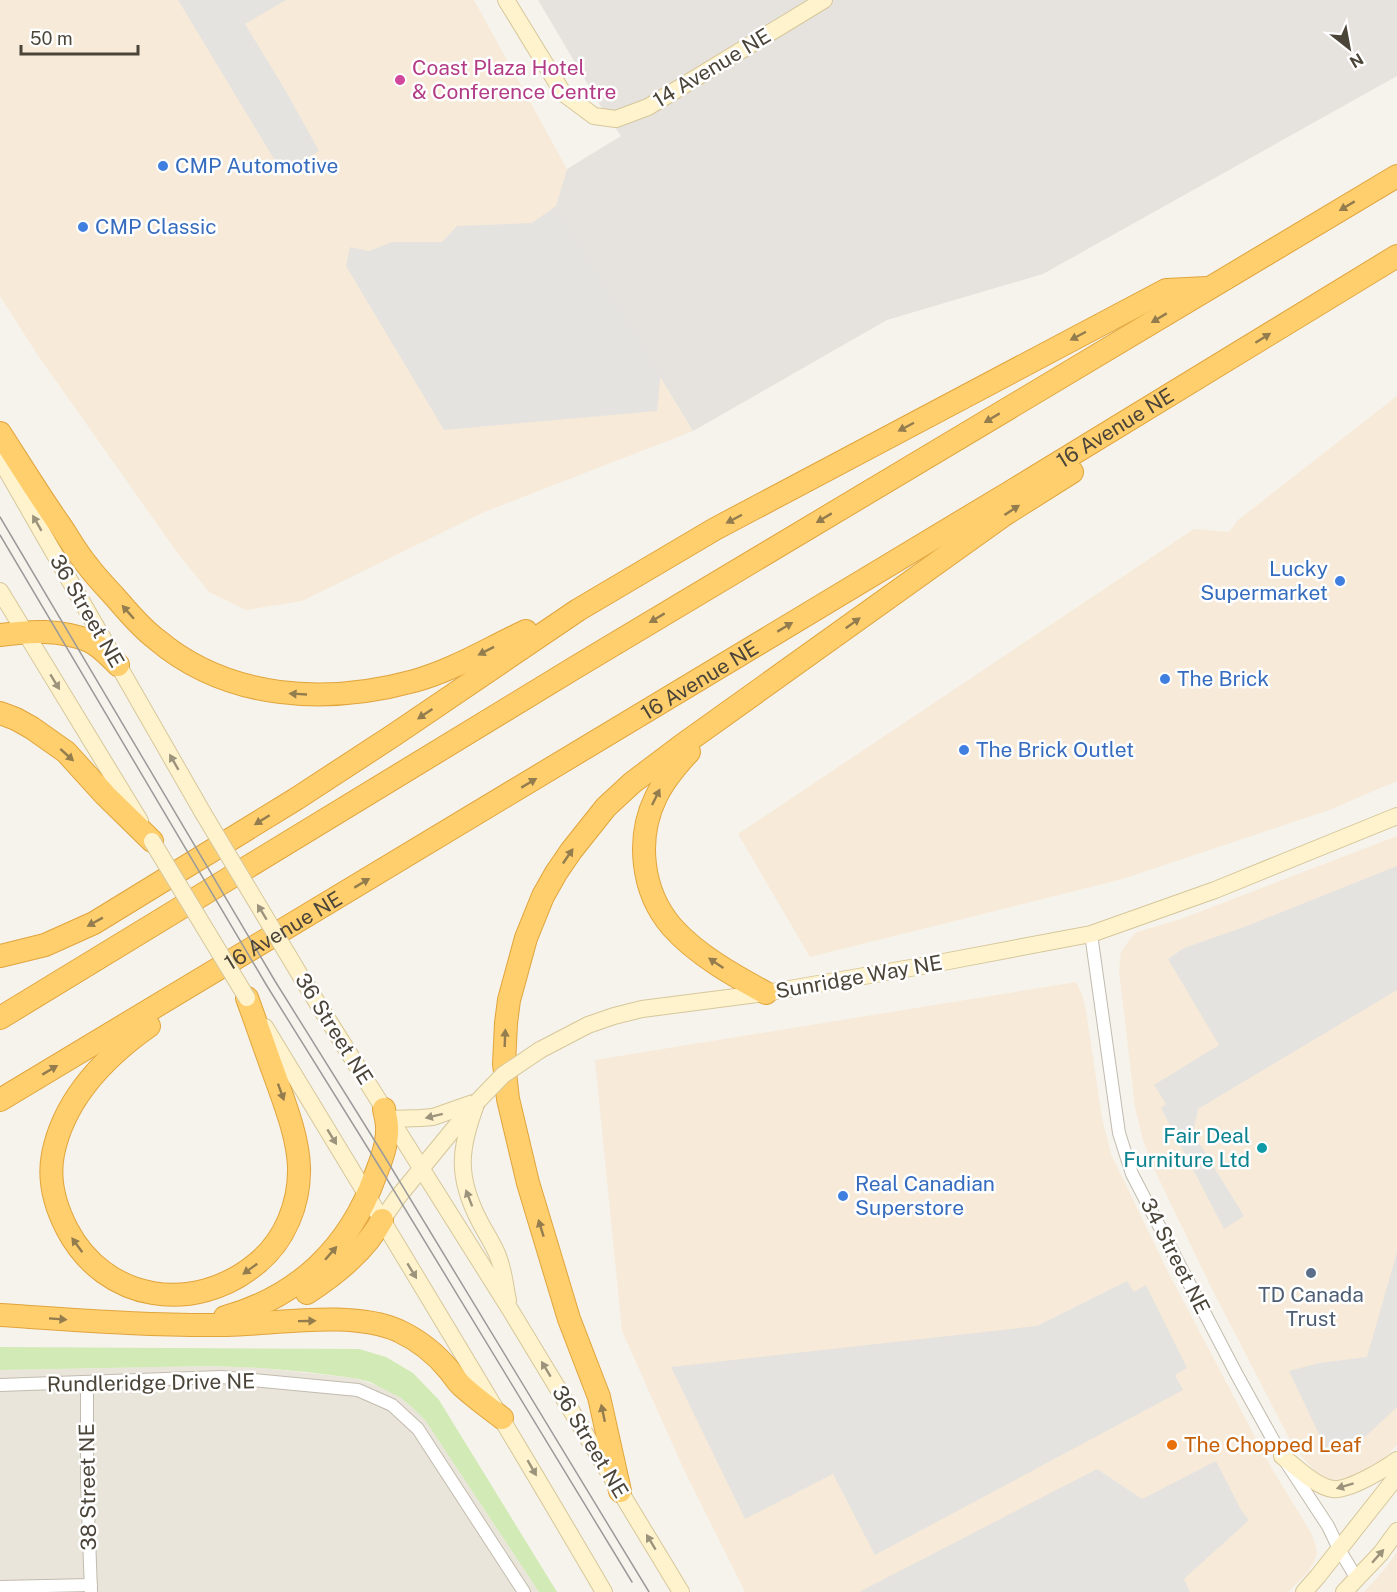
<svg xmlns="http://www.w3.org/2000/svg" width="1397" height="1592" font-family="'Public Sans',sans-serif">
<rect width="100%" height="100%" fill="#f6f3ec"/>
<!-- residential -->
<path fill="#eae5da" d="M211,1366L262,1368L354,1378L384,1388L401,1398L413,1408L425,1420L539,1592H0V1370Z"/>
<!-- commercial -->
<g fill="#f7ead8">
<path d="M0,0H474L567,169L556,207L693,431L484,512L302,601L246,610L209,592L179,555L37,354L0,296Z"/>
<path d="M1397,396V781L1329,810L1119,880L810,957L738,834L1194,529L1229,532L1238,520Z"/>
<path d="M1397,836V1445L1377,1466L1346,1480L1333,1481L1318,1474L1302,1457L1288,1436L1211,1287L1155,1171L1143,1140L1135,1107L1119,970L1121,952L1130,939L1137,932L1181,919Z"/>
<path d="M1076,982L1082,994L1086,1011L1102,1118L1111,1154L1167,1270L1271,1467L1310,1531L1315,1543L1317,1553L1314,1562L1307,1573L1288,1592H745L684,1470L622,1331L595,1060Z"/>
<path d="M1397,1552V1592H1364L1385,1569Z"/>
</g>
<!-- industrial -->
<path fill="#e6e2dd" d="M538,0H1397V76L1043,274L887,320L693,431L556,206L567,169L621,136L603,110Z"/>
<!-- green -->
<path fill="#d2eab5" d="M0,1347L359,1349L386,1357L413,1373L439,1400L557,1592H539L425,1420L413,1408L401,1398L370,1382L354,1378L306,1372L262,1368L211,1366L0,1370Z"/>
<!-- parking -->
<g fill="#e5e3e0">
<path d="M178,0H286L245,24L287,93L319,151L283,174Z"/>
<path d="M556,206L661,373L657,411L444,430L346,266L350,247L369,251L392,242H442L457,226L532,223Z"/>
<path d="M1397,866V990L1198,1109L1193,1133L1244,1216L1224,1229L1161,1108L1166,1104L1154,1085L1219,1045L1168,959L1184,948L1244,927Z"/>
<path d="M1397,1252V1407L1351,1450L1327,1451L1289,1371L1319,1363L1367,1357Z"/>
<path d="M1127,1281L1134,1292L1146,1285L1187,1368L1175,1375L1183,1390L875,1555L833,1474L745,1519L671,1367L1037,1326Z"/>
<path d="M1216,1461L1241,1510L1249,1520L1184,1579L1190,1592H861V1591L1097,1469L1142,1499Z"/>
</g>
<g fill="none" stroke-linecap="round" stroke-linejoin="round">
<!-- street casing -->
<g stroke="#c2bbae" stroke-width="14">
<g id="street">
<path d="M1091,934L1119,1133L1132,1174L1237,1375L1282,1456L1328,1526L1339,1549L1357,1579"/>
<path d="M87,1383V1481L91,1592"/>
<path d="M0,1385L221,1377L358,1390L392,1405L418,1429L524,1592"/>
<path d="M0,1587L91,1585"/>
</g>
</g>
<!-- secondary casing -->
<g stroke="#d6c79b" stroke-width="18">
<g id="secondary">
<path d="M506,0L563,93L594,116L616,119L648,107L824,0"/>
<path d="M0,459L203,813"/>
<path d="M0,591L140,821"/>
<path d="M303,980L511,1311L681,1592"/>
<path d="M265,1027C379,1215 493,1402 604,1592"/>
<path d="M540,1050L588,1025L614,1016L642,1009L766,993L922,966L1091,934L1215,890L1397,816"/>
<path d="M477,1102C459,1149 456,1176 480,1222C486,1234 495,1246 499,1259C504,1272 505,1287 508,1300"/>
<path d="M390,1119L421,1118L433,1117L473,1103"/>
<path d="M382,1220L398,1197L470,1109"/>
<path d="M1282,1456C1295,1466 1316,1487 1333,1489C1348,1491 1385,1469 1397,1460"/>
<path d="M1304,1592L1318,1576L1397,1476"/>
<path d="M1344,1592L1381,1553L1397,1531"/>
</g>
</g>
<!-- highway casing -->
<g stroke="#e0a43c" stroke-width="24">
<g id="highway">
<path d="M0,433C20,464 39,495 60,525C69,538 77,553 88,566C96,577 106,587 115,597C128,612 140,627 156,639C228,700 326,705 414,681C454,670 489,648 526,631"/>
<path d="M0,635C29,631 61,629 89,641C100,646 109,656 118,665"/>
<path d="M0,713L16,719L32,728L66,752L105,795L152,841"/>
<path d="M689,752C676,766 664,780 656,797C636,838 641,891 672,927C697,955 733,975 766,993"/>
<path d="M0,956L45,945L94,923L296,799L394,735L578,610L715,529L1166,290L1207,288"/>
<path d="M0,1018L576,667L1397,176"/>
<path d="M149,1026C105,1057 64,1099 53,1154C48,1180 55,1206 67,1229C105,1302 194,1315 256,1264C285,1241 300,1203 299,1167C298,1138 286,1107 276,1079C266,1052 257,1025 247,998"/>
<path id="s1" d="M0,1100C468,822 933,540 1397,256"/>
<path d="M307,1293C336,1274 365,1251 382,1220"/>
<path d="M0,1315C76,1320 151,1326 227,1325C277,1324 352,1310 399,1331C418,1340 435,1353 449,1370C453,1375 457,1382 463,1387C475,1398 489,1408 502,1418"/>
<path d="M225,1317C298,1297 350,1247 375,1176C381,1161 388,1143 387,1127C387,1121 385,1115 384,1109"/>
<path d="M620,1491L599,1397L569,1319L528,1183L508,1099L504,1064L506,1023L509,1000L526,938L543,896L556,873L571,851L606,807L632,783L681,746L1004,515L1072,472"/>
</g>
</g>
<!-- street -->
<use href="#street" stroke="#fff" stroke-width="12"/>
<!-- secondary -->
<use href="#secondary" stroke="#fff3cd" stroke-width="16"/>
<!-- highway -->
<use href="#highway" stroke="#ffcf6e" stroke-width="22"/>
<!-- tram -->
<g stroke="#9a9a9a" stroke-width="1.5">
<path d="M0,517L275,981L383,1154L649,1592"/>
<path d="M0,535L267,986L379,1166L632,1582"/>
</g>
<!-- secondary-bridge casing -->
<g stroke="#d6c79b" stroke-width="18" stroke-linecap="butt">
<g id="secondary-bridge">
<path d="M203,813L303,980"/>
<path d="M152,841L247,998"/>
<path d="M477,1102L503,1075L540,1050"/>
</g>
</g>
<!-- secondary-bridge -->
<use href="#secondary-bridge" stroke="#fff3cd" stroke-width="16"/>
</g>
<!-- one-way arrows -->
<defs><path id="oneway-solid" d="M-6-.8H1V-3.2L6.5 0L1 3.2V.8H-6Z" transform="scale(1.5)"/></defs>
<g fill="#937c4e">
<use href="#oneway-solid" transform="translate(1347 206) rotate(149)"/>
<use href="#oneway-solid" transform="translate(1159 318) rotate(149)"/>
<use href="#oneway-solid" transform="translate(1078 336) rotate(152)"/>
<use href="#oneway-solid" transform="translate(1263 338) rotate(-32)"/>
<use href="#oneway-solid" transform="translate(992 418) rotate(149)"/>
<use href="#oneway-solid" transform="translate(906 427) rotate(152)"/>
<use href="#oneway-solid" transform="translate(1012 510) rotate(-33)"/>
<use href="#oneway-solid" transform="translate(824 518) rotate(149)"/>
<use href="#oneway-solid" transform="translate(734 519) rotate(152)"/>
<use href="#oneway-solid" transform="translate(128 612) rotate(-131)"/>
<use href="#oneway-solid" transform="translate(657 618) rotate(149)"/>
<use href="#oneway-solid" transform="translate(853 623) rotate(-36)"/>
<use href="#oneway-solid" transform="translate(785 627) rotate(-31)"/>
<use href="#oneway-solid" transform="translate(486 651) rotate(153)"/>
<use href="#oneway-solid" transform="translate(298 694) rotate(-177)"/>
<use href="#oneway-solid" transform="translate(425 714) rotate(146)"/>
<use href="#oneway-solid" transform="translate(67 755) rotate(42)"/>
<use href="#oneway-solid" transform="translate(529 783) rotate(-31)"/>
<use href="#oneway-solid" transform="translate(656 797) rotate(-64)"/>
<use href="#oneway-solid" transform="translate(262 820) rotate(148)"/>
<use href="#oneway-solid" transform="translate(568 856) rotate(-56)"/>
<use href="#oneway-solid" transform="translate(362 883) rotate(-31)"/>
<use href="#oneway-solid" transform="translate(95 922) rotate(151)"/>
<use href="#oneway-solid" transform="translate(716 963) rotate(-146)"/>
<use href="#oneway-solid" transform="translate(505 1038) rotate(-88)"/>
<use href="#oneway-solid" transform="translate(50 1070) rotate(-31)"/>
<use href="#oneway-solid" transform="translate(281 1092) rotate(70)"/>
<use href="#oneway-solid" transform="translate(541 1228) rotate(-107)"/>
<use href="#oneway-solid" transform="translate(77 1245) rotate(-126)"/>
<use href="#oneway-solid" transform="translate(331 1253) rotate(-49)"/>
<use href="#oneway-solid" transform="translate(250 1269) rotate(144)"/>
<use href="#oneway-solid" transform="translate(58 1319) rotate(4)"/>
<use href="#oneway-solid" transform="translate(307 1321) rotate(-1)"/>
<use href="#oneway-solid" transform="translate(603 1413) rotate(-102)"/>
</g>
<g fill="#9c937c">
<use href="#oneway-solid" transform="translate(37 523) rotate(-120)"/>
<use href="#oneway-solid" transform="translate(55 682) rotate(59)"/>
<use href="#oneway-solid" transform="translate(174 762) rotate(-120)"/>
<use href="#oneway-solid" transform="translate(262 912) rotate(-121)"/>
<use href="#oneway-solid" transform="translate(434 1116) rotate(166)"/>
<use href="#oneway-solid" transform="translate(332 1137) rotate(59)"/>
<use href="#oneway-solid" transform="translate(469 1198) rotate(-111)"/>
<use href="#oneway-solid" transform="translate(412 1271) rotate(59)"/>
<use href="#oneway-solid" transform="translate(546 1369) rotate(-121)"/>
<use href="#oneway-solid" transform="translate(532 1468) rotate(60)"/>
<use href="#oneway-solid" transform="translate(1345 1486) rotate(163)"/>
<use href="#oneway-solid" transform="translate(651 1542) rotate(-121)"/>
<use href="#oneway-solid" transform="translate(1378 1556) rotate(-49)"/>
</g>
<!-- markers -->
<circle fill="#d1479c" stroke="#fff" stroke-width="2" cx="400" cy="80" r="6"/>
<g fill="#3f7fe0" stroke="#fff" stroke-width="2">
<circle cx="163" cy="166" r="6"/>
<circle cx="83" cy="227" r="6"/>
<circle cx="1340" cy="581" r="6"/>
<circle cx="1165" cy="679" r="6"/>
<circle cx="964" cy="750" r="6"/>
<circle cx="843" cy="1196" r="6"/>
</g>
<circle fill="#0f9aa8" stroke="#fff" stroke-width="2" cx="1262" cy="1148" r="6"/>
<circle fill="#5c6f8a" stroke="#fff" stroke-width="2" cx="1311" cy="1273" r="6"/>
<circle fill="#e8710a" stroke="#fff" stroke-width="2" cx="1172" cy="1445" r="6"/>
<g text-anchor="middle" stroke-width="5" stroke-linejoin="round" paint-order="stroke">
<!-- hotel labels -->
<g font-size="21" fill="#b23c85" stroke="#fff" text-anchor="start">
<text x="412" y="75">Coast Plaza Hotel<tspan x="412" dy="24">&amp; Conference Centre</tspan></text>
</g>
<!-- street labels -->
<g font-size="21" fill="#4b4439" stroke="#fff">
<text transform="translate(712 68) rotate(-31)" y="7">14 Avenue NE</text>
<text dy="7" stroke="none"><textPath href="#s1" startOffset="1302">16 Avenue NE</textPath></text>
<text transform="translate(87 611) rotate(60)" y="7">36 Street NE</text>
<text dy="7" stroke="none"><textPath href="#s1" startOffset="816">16 Avenue NE</textPath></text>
<text dy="7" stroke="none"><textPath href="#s1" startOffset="330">16 Avenue NE</textPath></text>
<text transform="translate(859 977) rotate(-10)" y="7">Sunridge Way NE</text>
<text transform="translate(334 1029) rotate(58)" y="7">36 Street NE</text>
<text transform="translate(1175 1256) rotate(63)" y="7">34 Street NE</text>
<text transform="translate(151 1383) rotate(-1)" y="7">Rundleridge Drive NE</text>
<text transform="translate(590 1442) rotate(59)" y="7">36 Street NE</text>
<text transform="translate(88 1487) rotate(-91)" y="7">38 Street NE</text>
</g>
<!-- shop labels -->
<g font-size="21" fill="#366cbe" stroke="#fff" text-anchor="start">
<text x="175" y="173">CMP Automotive</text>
<text x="95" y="234">CMP Classic</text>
<text x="1328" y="576" text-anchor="end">Lucky<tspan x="1328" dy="24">Supermarket</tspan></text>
<text x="1177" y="686">The Brick</text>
<text x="976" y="757">The Brick Outlet</text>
<text x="855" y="1191">Real Canadian<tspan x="855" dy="24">Superstore</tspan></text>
</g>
<!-- culture labels -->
<g font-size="21" fill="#0d838f" stroke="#fff" text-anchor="end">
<text x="1250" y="1143">Fair Deal<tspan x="1250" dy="24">Furniture Ltd</tspan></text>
</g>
<!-- service labels -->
<g font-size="21" fill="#4e5e75" stroke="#fff">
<text x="1311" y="1302">TD Canada<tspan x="1311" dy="24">Trust</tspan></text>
</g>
<!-- food labels -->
<g font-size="21" fill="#c56008" stroke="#fff" text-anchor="start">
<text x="1184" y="1452">The Chopped Leaf</text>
</g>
</g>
<!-- north arrow -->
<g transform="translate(1349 48) rotate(149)" stroke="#ffffff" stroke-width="4.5" paint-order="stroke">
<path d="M0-4.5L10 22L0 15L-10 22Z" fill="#4b4439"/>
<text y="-9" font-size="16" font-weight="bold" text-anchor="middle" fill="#4b4439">N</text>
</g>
<!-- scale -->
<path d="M21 45v9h117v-9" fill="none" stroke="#4b4439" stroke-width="3"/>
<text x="30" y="45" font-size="18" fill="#4b4439" stroke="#ffffff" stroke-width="4.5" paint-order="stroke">50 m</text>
</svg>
